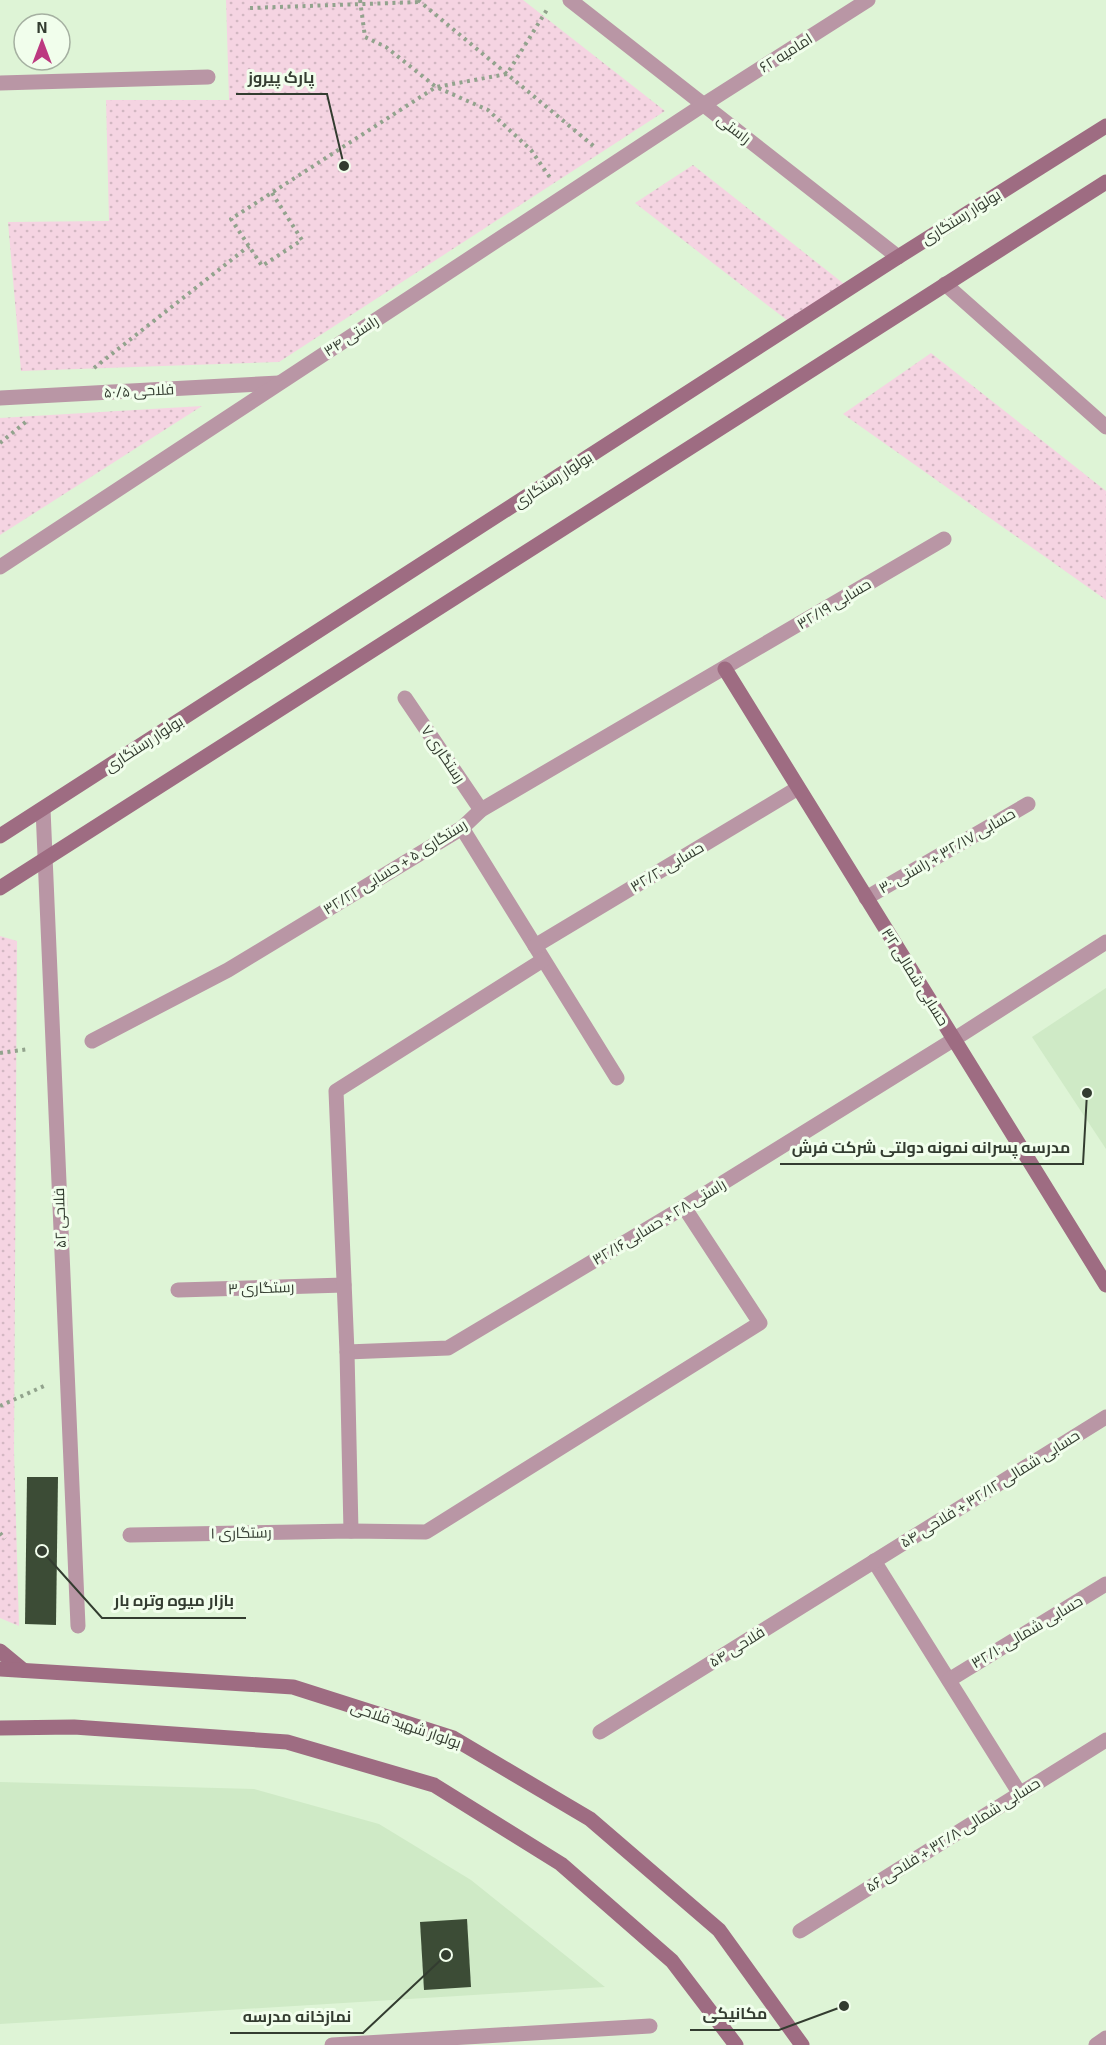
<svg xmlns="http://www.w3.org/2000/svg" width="1106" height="2045" font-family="Georgia,Cairo,serif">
<defs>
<pattern id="park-dots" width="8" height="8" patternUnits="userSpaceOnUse" patternTransform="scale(1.5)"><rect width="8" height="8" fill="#f5d4e2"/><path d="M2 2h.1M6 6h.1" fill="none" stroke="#d2b7c2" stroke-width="1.8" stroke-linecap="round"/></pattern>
</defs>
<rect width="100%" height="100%" fill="#def4d6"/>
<!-- built -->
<g fill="#cfeac6">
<path d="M1106,988V1149L1032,1037Z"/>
<path d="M0,1782L254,1789L379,1824L471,1880L605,1987L0,2024Z"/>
</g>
<!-- park -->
<g fill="url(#park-dots)">
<path d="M226,0H523L665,111L279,362L21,371L8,222L109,221L106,100H229Z"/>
<path d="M693,165L853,291L792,324L635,203Z"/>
<path d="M931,353L1106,491V600L843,414Z"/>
<path d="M202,406L0,535V418Z"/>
<path d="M0,936L17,941L14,1451L19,1626L0,1618Z"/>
</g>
<!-- building -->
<g fill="#3c4c36">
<path d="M27,1477H58L56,1625L25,1624Z"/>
<path d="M467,1919L471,1987L424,1990L420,1922Z"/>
</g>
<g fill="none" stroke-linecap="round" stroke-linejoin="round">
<!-- path -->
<g stroke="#92a38d" stroke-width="4" stroke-dasharray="3 4.5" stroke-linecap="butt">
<path d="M360,0L365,37L386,47L436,87L488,110L531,150L551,179"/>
<path d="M418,0L596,148"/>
<path d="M250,8L420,2"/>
<path d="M272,193L302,240L262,266L231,219L436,87L507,74L548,8"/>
<path d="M94,368L249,246"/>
<path d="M0,443L27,421"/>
<path d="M0,1053L29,1049"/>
<path d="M0,1406L44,1386"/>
<path d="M0,1533L5,1539"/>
</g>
<!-- street -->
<g stroke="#b996a5" stroke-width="15">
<path d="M570,0L898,257"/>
<path d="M0,83L208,77"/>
<path d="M945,284L1106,427"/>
<path d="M0,398L279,383"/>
<path d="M0,567L703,105L868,0"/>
<path d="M405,698L481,810"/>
<path d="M43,809L78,1626"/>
<path d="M462,828L617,1078"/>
<path d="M866,898L1028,804"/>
<path d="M535,946L798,788"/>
<path d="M92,1041L228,970L462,828L481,810L944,539"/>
<path d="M178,1290L344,1285"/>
<path d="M347,1352L448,1348L684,1207L953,1040L1106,942"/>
<path d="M351,1531L347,1352L336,1091L543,960"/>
<path d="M130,1535L351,1531L426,1532L760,1323L684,1207"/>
<path d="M874,1561L1020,1794"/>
<path d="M949,1680L1106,1584"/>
<path d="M600,1732L1106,1417"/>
<path d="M800,1931L1106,1740"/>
<path d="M332,2045L650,2026"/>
<path d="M1096,2045L1106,2038"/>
</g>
<!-- secondary -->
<g stroke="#9e6c82" stroke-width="15">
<path d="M725,669L1106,1285"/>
<path d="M0,836L898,257L1106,126"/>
<path d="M0,888L1106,182"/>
<path d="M0,1651L23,1670"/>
<path d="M0,1669L293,1687L453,1738L590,1819L719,1930L802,2045"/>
<path d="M0,1728L74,1727L287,1742L434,1785L561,1864L672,1961L736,2045"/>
</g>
</g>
<g text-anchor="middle" stroke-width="6" stroke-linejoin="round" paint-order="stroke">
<!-- street labels -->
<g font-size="15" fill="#333c30" stroke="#f1feec">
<text transform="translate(786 53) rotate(-32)" y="5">امامیه ۶۲</text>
<text transform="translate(734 129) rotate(38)" y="5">راستی</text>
<text transform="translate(961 217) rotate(-32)" y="5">بولوار رستگاری</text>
<text transform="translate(351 336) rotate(-33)" y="5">راستی ۳۴</text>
<text transform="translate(139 391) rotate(-3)" y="5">فلاحی ۵۰/۵</text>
<text transform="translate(553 480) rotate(-33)" y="5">بولوار رستگاری</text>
<text transform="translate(834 604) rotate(-31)" y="5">حسابی ۳۲/۱۹</text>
<text transform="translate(144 744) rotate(-33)" y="5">بولوار رستگاری</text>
<text transform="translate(443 754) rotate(56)" y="5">رستگاری ۷</text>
<text transform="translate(947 851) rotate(-30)" y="5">حسابی ۳۲/۱۷ + راستی ۳۰</text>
<text transform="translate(395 867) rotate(-32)" y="5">رستگاری ۵ + حسابی ۳۲/۲۲</text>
<text transform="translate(667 867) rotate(-31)" y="5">حسابی ۳۲/۲۰</text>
<text transform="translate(915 977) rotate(58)" y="5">حسابی شمالی ۳۲</text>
<text transform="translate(60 1218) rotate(-92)" y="5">فلاحی ۵۲</text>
<text transform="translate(659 1222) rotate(-31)" y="5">راستی ۲۸ + حسابی۳۲/۱۶</text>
<text transform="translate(261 1288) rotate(-2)" y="5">رستگاری ۳</text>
<text transform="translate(990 1489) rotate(-32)" y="5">حسابی شمالی ۳۲/۱۲ + فلاحی ۵۴</text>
<text transform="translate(241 1533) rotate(-1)" y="5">رستگاری ۱</text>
<text transform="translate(1027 1632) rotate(-31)" y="5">حسابی شمالی ۳۲/۱۰</text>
<text transform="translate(737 1647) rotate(-32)" y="5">فلاحی ۵۴</text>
<text transform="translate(406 1725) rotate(19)" y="5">بولوار شهید فلاحی</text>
<text transform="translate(953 1835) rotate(-32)" y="5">حسابی شمالی ۳۲/۸ + فلاحی ۵۶</text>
</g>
</g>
<!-- callouts -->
<path fill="none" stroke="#333c30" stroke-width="2" d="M344 166L327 94H236M1087 1093L1083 1164H780M42 1551L102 1618H246M844 2006L779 2030H690M446 1955L363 2033H230"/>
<g fill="#333c30" stroke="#f1feec" stroke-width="2">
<circle cx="344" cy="166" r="6"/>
<circle cx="1087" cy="1093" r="6"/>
<circle cx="42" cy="1551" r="6"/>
<circle cx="844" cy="2006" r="6"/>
<circle cx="446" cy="1955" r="6"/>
</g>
<g font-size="16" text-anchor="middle" font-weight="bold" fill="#333c30" stroke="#f1feec" stroke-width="6" stroke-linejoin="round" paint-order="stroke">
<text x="281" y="83">پارک پیروز</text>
<text x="931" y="1153">مدرسه پسرانه نمونه دولتی شرکت فرش</text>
<text x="174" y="1606">بازار میوه وتره بار</text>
<text x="735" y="2019">مکانیکی</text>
<text x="297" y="2022">نمازخانه مدرسه</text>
</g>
<!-- north arrow -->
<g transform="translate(42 42)"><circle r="28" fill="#f1feec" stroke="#a5b0a1" stroke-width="1.5"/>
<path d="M0-4.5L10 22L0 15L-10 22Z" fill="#bc3980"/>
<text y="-9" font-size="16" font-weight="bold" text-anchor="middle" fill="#333c30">N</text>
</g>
</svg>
